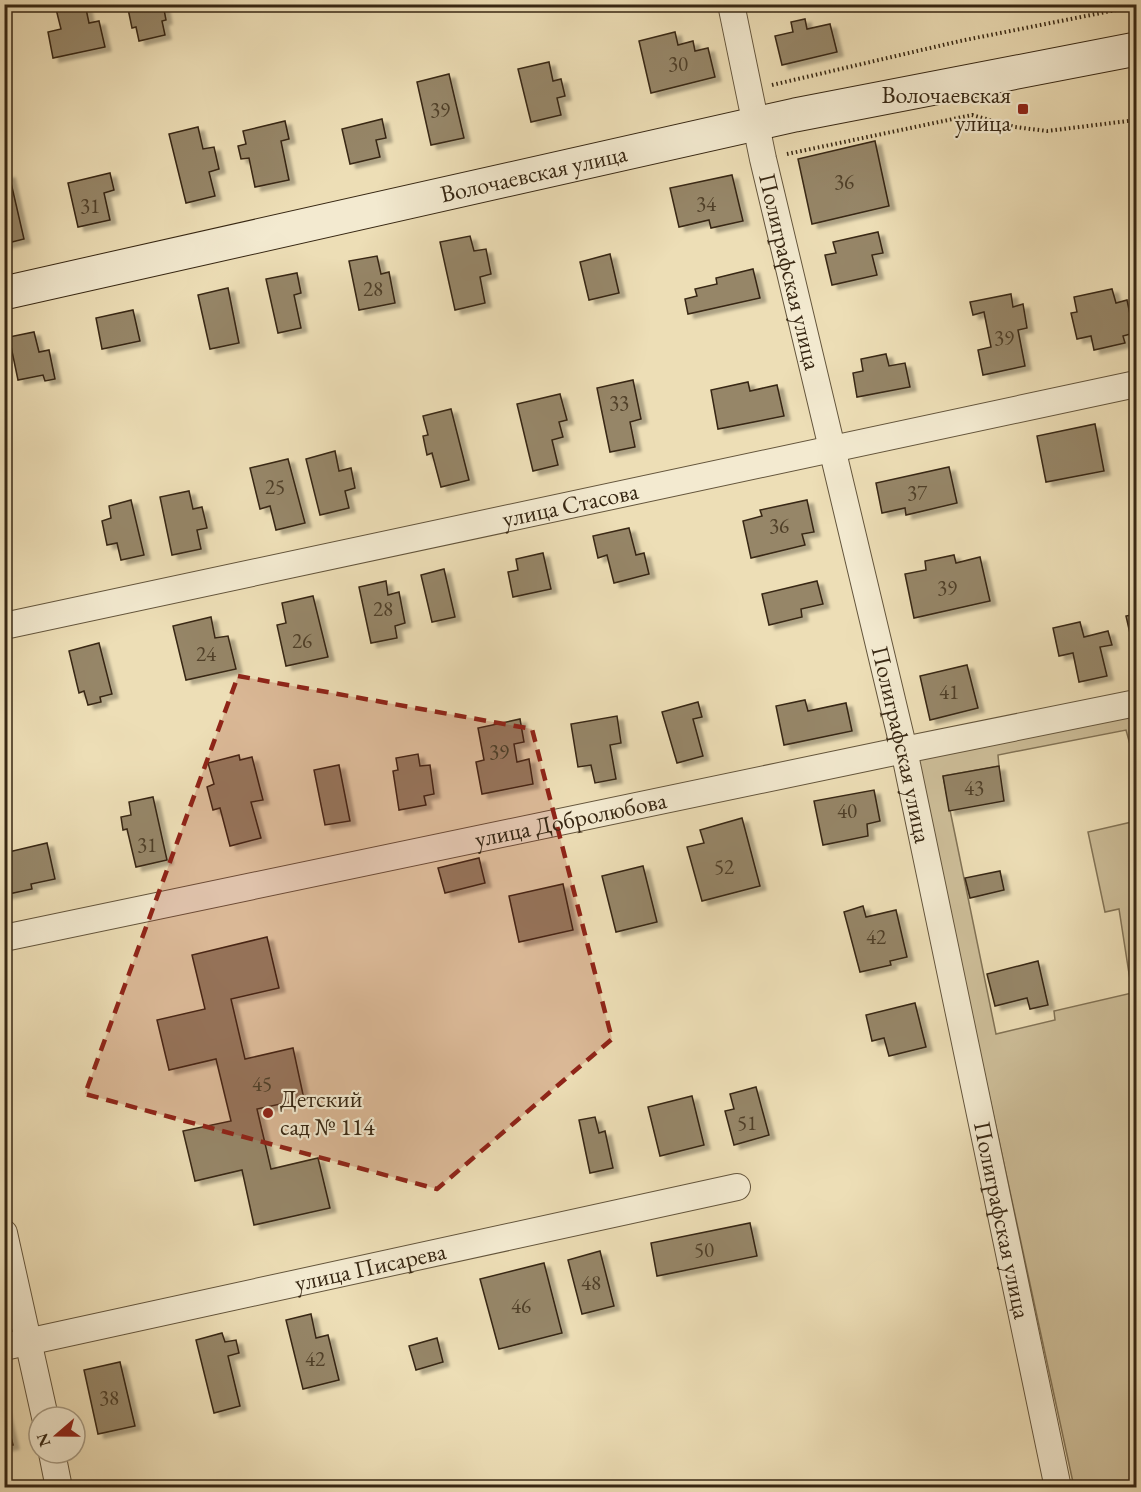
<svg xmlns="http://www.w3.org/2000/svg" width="1141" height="1492" font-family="'EB Garamond',serif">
<defs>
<filter id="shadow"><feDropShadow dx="6" dy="4" stdDeviation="1.5" flood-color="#0004"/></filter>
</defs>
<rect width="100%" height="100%" fill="#eddeb6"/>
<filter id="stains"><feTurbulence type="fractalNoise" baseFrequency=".00333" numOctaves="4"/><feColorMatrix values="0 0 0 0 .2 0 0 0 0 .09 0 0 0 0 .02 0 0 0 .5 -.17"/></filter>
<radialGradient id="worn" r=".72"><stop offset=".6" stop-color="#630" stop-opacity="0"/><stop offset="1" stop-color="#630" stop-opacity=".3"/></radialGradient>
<!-- green -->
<path fill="#cebf9a" stroke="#827356" stroke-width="1.5" d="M1136,713V766L1126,730L998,755L999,766L943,776L996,1034L1055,1020L1054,1011L1132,993L1119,909L1105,912L1088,832L1136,821V1487H1074L916,758Z"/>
<!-- building -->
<g fill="#968668" stroke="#372713" stroke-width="1.5" filter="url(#shadow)">
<path d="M85,4L89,23L99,21L105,47L53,58L48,32L61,29L55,5Z"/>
<path d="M127,4H163L166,20L162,21L165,35L139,41L136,27L132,28Z"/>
<path d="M805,19L807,29L830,24L837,52L782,65L775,36L793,32L791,22Z"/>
<path d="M675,32L678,45L693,41L695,51L708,48L715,77L651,93L639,41Z"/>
<path d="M549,62L553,81L561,79L565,96L557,98L561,115L531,122L518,69Z"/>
<path d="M449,74L464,138L431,145L417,82Z"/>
<path d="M382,119L386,138L376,140L380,157L350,164L342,129Z"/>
<path d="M285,121L289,139L281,141L289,180L255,187L249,158L241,159L238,146L246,144L243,131Z"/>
<path d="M198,127L203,149L214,147L219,169L209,172L215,196L186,203L169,134Z"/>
<path d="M875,141L889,206L812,224L798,159Z"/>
<path d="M110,173L114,190L104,193L110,220L78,227L68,183Z"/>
<path d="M9,174L24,239L4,244V175Z"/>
<path d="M732,175L743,221L711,228L709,220L679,227L670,188Z"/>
<path d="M878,232L883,253L872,255L877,275L832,285L825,255L836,253L833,242Z"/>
<path d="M470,236L474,251L486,249L491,274L480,277L485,303L455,310L440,242Z"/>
<path d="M610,254L619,293L589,300L580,262Z"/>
<path d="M377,256L381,274L389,272L395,303L359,310L349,261Z"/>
<path d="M753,269L760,298L688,314L685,299L697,296L695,289L717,284L716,278Z"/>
<path d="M297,273L301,293L294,295L301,328L278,333L266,279Z"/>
<path d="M228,288L239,343L210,349L198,295Z"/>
<path d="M1112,289L1116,303L1127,300L1134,333L1123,336L1125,343L1094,350L1091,336L1077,339L1071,313L1077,312L1074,297Z"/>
<path d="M1011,294L1013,307L1023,304L1027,328L1018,330L1025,366L983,375L978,350L991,347L984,312L973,315L970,302Z"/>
<path d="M133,310L140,341L102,349L96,318Z"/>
<path d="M34,332L39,352L49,350L55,379L45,381L43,375L18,380L9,337Z"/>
<path d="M886,354L889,366L905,363L910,387L857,397L853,373L863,371L861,359Z"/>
<path d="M633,380L641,419L630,422L635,447L610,452L597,388Z"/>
<path d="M748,382L750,391L777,385L784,416L718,429L711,390Z"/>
<path d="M560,394L567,420L559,422L563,437L552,440L558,465L533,471L517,404Z"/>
<path d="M451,409L469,480L441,487L432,453L427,455L423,436L428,435L423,416Z"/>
<path d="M1136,416V449L1130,418Z"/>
<path d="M1095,424L1104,471L1046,482L1037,436Z"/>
<path d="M335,451L339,471L351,468L355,488L345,491L349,508L320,515L306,459Z"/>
<path d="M288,459L305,523L276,530L270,506L260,509L250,468Z"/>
<path d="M949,467L957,503L906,515L905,508L882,513L876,483Z"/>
<path d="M189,491L193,509L202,507L207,528L197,530L201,549L172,555L160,497Z"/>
<path d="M131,500L144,555L121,560L117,543L107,545L102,521L111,518L109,506Z"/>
<path d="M807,500L814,532L802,534L805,545L751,558L743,521L762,516L760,510Z"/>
<path d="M629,528L636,555L644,553L649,574L614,583L607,555L598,558L593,536Z"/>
<path d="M543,553L551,589L513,597L508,572L518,570L516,559Z"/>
<path d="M954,555L956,563L980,557L990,601L914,618L905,574L926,570L925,561Z"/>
<path d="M444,569L455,617L432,622L421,575Z"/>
<path d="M386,581L388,595L399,592L405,623L395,626L397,638L371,643L359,587Z"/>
<path d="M817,581L823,604L801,609L802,617L769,625L762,594Z"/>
<path d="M313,596L328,657L286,666L277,625L286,623L282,603Z"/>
<path d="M1136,614V641L1132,642L1126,616Z"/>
<path d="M211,617L215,638L228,636L236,669L186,680L173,626Z"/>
<path d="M1080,622L1084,637L1108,631L1112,645L1100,647L1107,676L1079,682L1073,653L1059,656L1053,628Z"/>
<path d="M99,643L112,694L100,697L101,702L88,705L84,691L79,693L69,651Z"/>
<path d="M967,665L978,708L930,720L920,676Z"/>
<path d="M805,700L808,711L846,703L852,731L784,745L776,706Z"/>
<path d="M698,702L702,717L693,719L703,756L677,763L662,712Z"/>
<path d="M617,716L621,743L610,745L616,779L595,783L591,765L578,767L571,724Z"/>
<path d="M520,719L524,742L514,744L517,762L529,759L533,784L482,794L476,762L484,760L478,728Z"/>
<path d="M418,754L420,766L430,765L434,794L424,796L426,805L399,810L393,771L398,770L396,758Z"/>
<path d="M239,755L240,760L252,757L263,800L251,802L261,838L230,846L220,808L213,810L207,787L214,784L208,763Z"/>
<path d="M339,765L350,821L325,825L314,770Z"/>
<path d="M999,766L1004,801L949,811L943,776Z"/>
<path d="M874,790L880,821L867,824L868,836L823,845L814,801Z"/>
<path d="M153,797L167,860L136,867L127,829L123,830L121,817L131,815L129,802Z"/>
<path d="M742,818L760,886L702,901L687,847L704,843L700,830Z"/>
<path d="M47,843L55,879L31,884L32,889L4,895V853Z"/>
<path d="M479,858L485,883L445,893L438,868Z"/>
<path d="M643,866L657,922L616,932L602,876Z"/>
<path d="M1000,871L1004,890L970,898L965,878Z"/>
<path d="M563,884L573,930L519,942L509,896Z"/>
<path d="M863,906L866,917L896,910L907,957L890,961L891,965L860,972L844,912Z"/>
<path d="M267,937L279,988L231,999L245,1059L293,1048L304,1099L257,1109L271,1169L318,1158L330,1208L254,1225L242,1170L195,1181L183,1131L231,1121L216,1059L169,1070L157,1020L205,1009L192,955Z"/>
<path d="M1038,961L1048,1005L1030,1009L1027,998L995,1006L987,974Z"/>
<path d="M915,1003L926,1047L889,1056L884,1038L872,1041L866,1015Z"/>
<path d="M756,1087L769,1135L734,1145L725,1111L734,1109L730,1094Z"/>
<path d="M692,1096L704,1145L660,1156L648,1107Z"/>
<path d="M595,1117L599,1133L605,1131L613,1168L590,1173L579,1120Z"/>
<path d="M750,1223L757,1256L657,1276L651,1243Z"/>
<path d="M600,1251L614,1306L582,1314L568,1260Z"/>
<path d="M544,1263L562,1333L499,1349L480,1279Z"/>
<path d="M311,1314L316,1338L328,1335L339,1380L303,1389L286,1320Z"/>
<path d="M222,1333L225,1342L236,1340L239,1353L228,1356L240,1406L214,1413L196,1340Z"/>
<path d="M437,1338L443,1362L416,1370L409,1346Z"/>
<path d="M120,1362L135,1426L98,1434L84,1370Z"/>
<path d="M4,1408L13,1445L4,1447Z"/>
</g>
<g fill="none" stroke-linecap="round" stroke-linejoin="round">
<!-- street casing -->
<g stroke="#64553c" stroke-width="28">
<g id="street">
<path id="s1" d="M731,4L763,159L904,750L1058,1488"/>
<path id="s2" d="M4,626L1136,384"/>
<path id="s3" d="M4,938L904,750L1136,703"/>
<path d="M4,1233L45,1417"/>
<path id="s4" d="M4,1347L737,1187"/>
<path d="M52,1453L59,1488"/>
</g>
</g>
<!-- secondary casing -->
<g stroke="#372713" stroke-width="35">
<g id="secondary">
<path id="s5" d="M4,293L795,115L1136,49"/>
</g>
</g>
<!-- path -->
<g stroke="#372713" stroke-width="4" stroke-dasharray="1.5 3" stroke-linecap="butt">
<path d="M772,85L960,41L1136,6"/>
<path d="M787,154L972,115L1015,127L1047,131L1136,120"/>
</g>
<!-- street -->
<use href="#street" stroke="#f3ead0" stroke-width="26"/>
<!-- secondary -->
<use href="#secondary" stroke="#f3ead0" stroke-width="33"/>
</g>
<!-- marked area -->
<path fill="#8f2418" fill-opacity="0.2" stroke="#8f2418" stroke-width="4.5" stroke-dasharray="12 8" stroke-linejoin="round" d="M238,676L532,729L612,1039L437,1189L85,1094Z"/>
<!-- markers -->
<g fill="#8f2418" stroke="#f3ead0" stroke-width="2">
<rect x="1017" y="103" width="12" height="12" rx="3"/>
<circle cx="268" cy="1113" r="6"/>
</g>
<g text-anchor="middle" stroke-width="4.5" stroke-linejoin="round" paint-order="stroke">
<!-- number labels -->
<g font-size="21" fill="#4f3f28">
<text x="678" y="71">30</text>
<text x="440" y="117">39</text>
<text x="844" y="189">36</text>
<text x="706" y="211">34</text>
<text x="90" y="213">31</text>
<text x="373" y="296">28</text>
<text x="1004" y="345">39</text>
<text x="619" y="410">33</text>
<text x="275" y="494">25</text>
<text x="917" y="500">37</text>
<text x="779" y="533">36</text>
<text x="947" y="595">39</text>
<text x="383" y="616">28</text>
<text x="302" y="648">26</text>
<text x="206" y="661">24</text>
<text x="949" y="699">41</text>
<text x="499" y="759">39</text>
<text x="974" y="795">43</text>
<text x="847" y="818">40</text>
<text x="147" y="852">31</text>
<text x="724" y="874">52</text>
<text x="876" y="944">42</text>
<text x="262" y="1091">45</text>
<text x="747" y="1130">51</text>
<text x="704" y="1257">50</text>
<text x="591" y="1290">48</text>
<text x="521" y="1313">46</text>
<text x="315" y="1366">42</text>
<text x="109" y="1405">38</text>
</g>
<!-- poi labels -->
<g font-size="24" fill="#372713" stroke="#f3ead0" text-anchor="end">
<text x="1011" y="103">Волочаевская<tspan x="1011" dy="28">улица</tspan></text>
<text x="280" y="1107" text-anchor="start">Детский<tspan x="280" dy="28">сад № 114</tspan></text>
</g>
<!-- street labels -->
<g font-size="24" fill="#372713" stroke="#f3ead0">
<text dy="8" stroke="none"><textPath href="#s5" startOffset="543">Волочаевская улица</textPath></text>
<text dy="8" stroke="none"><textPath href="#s1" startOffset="274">Полиграфская улица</textPath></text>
<text dy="8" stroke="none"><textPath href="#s2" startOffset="579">улица Стасова</textPath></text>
<text dy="8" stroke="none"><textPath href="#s1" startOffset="760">Полиграфская улица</textPath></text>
<text dy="8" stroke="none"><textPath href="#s3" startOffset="579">улица Добролюбова</textPath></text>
<text dy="8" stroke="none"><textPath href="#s1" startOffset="1246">Полиграфская улица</textPath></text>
<text dy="8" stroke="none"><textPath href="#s4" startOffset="375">улица Писарева</textPath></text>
</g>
</g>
<!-- margin -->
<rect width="1141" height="1492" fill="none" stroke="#eddeb6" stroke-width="24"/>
<rect x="6" y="6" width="1129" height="1480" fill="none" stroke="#372713" stroke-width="3"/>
<rect x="12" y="12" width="1117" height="1468" fill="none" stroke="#372713" stroke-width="1.5"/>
<!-- north arrow -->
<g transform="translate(57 1435) rotate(250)"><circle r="28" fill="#f3ead0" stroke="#a89c84" stroke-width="1.5"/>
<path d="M0-4.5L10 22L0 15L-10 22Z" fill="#8f2418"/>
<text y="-9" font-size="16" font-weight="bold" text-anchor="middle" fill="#372713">N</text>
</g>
<rect width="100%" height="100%" filter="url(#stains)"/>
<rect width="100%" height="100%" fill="url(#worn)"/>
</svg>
